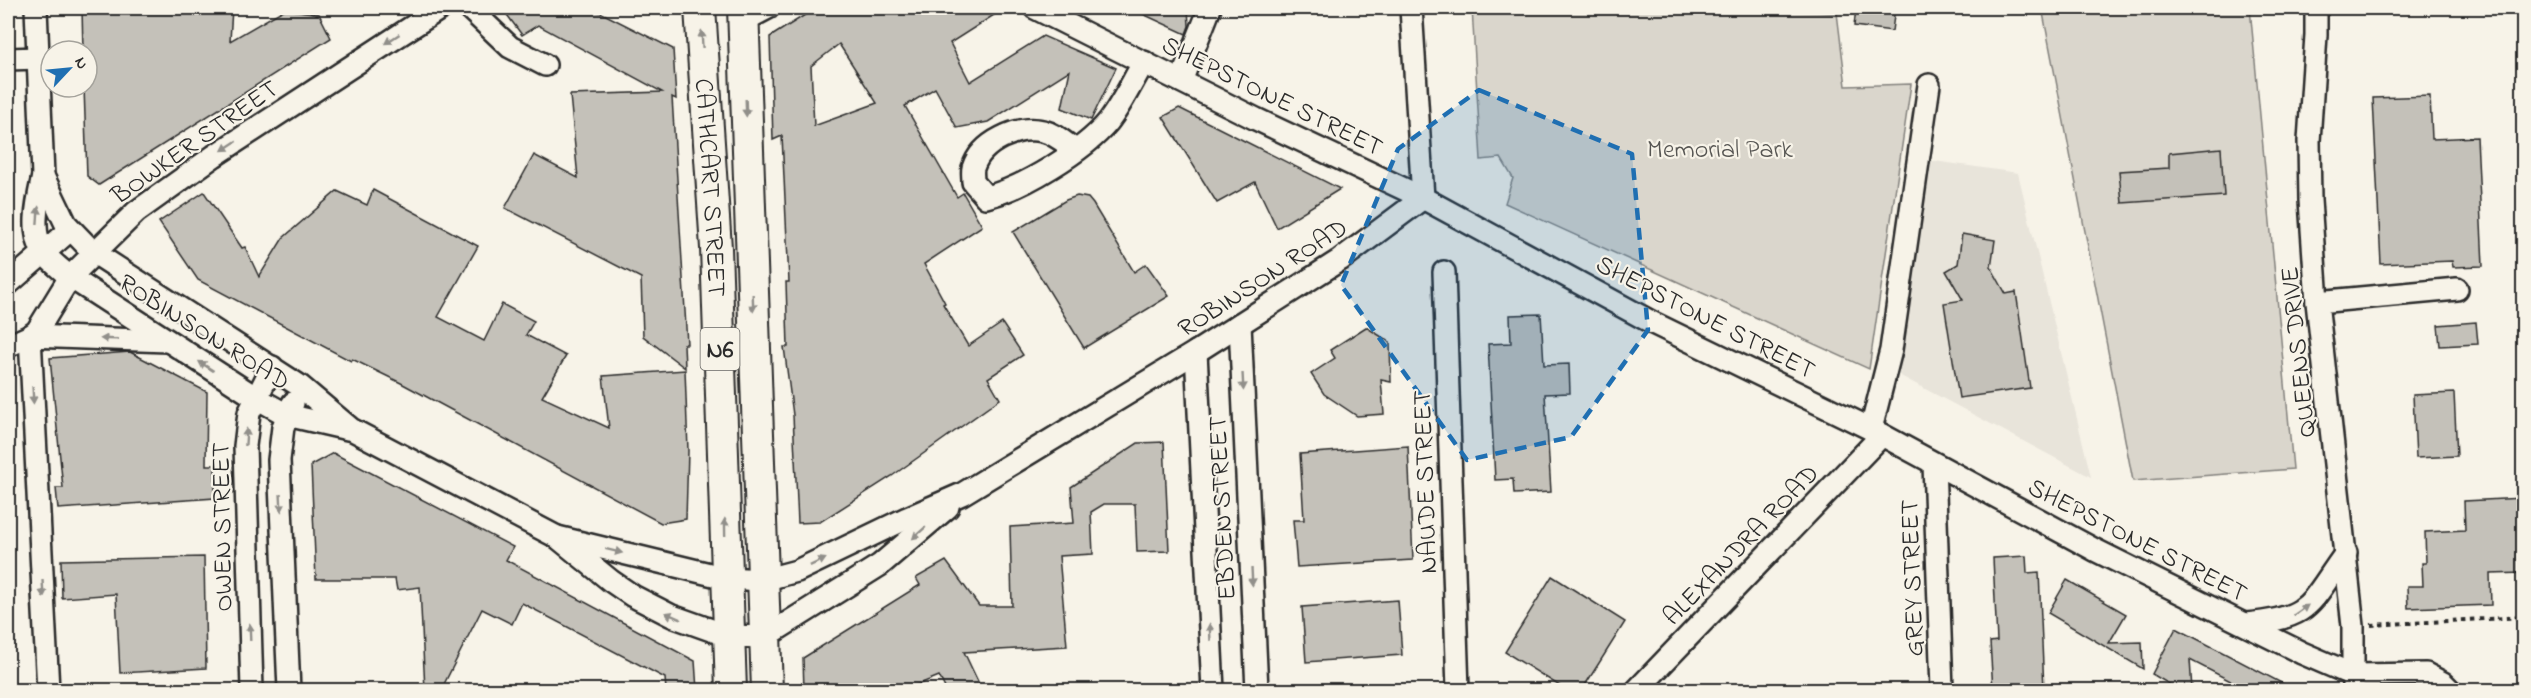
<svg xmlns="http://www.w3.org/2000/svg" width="2531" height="698" font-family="'Indie Flower',sans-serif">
<rect width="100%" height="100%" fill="#f7f3e8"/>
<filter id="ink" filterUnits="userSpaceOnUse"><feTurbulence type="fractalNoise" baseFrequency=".0167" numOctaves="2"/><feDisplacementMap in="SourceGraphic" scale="12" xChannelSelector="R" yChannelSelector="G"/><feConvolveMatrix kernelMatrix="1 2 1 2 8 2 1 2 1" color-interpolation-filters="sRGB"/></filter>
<g filter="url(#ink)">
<!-- built -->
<path fill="#e8e4da" d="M1927,160L2018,173L2091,477L1897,374Z"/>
<!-- green -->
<g fill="#dad6cc" stroke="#82807c" stroke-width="1.5">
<path d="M1472,8H1712L1837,13L1846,86L1911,84L1869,369L1505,203L1513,178L1501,158L1481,160Z"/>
<path d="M2058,8H2250L2293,469L2133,481L2043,13Z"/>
</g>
<!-- building -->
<g fill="#c4c1b9" stroke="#2b2b2b" stroke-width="1.5" fill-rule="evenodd">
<path d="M82,8H232L230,41L285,9L319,14L331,38L99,185L87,176L84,87H87V51H83Z"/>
<path d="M502,8H592L673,49L676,99L672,97L687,344H684L685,368L643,336L641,278L505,208L534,155L578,178L570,95L662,92L538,25L522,35Z"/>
<path d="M816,8H1005L950,43L970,82L1043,36L1116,68L1091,120L1062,108L1070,70L988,122L957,128L935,88L905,106L957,197L963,193L982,226L924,264L945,303L943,304L968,346L1002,323L1023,355L988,378L1000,399L892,476L820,522L798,523L793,415L784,347H788L786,282H789L782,136L773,140L770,37ZM839,44L877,103L814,126L811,66Z"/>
<path d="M1130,8H1188L1189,26L1186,34Z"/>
<path d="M1856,8H1895L1892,31L1854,26Z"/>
<path d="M2430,96L2432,139L2477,137L2483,266L2453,267L2452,261L2381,264L2373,98Z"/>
<path d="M1179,108L1340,189L1277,228L1255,182L1217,203L1163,117Z"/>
<path d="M2221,148L2224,196L2122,203L2119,171L2169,168V153Z"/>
<path d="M373,190L478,246L438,317L484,341L502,304L534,321L526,335L566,356L542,397L609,428L603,376L685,370L688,451L686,519L661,523L401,383L352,359L351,361L198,280L159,222L204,192L242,248L245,247L259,277L283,238L337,191L367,205Z"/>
<path d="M1077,196L1088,198L1093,204L1134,272L1146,264L1169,296L1084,348L1013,232L1066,200Z"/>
<path d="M1962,234L1995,240L1991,267L2006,294L2016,292L2030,388L1959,398L1944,303L1963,300L1946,271L1958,264Z"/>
<path d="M1541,314L1544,365L1569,364L1570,393L1545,394L1551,492L1514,494L1513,479L1495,480L1488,344L1511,343L1510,315Z"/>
<path d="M2476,322L2478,344L2440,346L2438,325Z"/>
<path d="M1366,327L1390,342L1391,382L1381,380L1384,414L1357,416L1324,394L1311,374L1335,358L1330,350Z"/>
<path d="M130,352L207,392L206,465H215V498L58,509L56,488H63L50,358Z"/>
<path d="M2454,393L2457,456L2416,458L2413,395Z"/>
<path d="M1164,442L1169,551L1137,552L1135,504H1104L1091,512L1093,554L1059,556L1067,646L964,652L982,690H946L939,676L905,690H804L803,658L920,585L916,578L946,561L979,606H1012L1010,527L1074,523L1071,487L1138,443Z"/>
<path d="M1408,446L1413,560L1297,567L1293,520H1304L1300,454Z"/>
<path d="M333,453L513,547L506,560L695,661L697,690H666L665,678L522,603L512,624L482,609L441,690H425L420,587L397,590L395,579H316L311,465Z"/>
<path d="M2523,498V573L2490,574L2491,605L2408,608L2407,586H2423L2422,563H2426L2425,532L2465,530L2464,501Z"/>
<path d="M2026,556L2027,573L2039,572L2044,690H1993L1990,642L1997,641L1993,558Z"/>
<path d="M204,557L206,668L120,673L116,594L62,598L61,560Z"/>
<path d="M1552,576L1625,622L1582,690H1566L1505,652Z"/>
<path d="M2067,580L2126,614L2109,643L2142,642L2143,669L2048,613Z"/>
<path d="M1398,600L1402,655L1306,662L1302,607Z"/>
<path d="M2176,628L2295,690H2248L2190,660L2192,690H2179L2152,674Z"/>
</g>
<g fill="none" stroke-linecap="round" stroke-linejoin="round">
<!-- minor casing -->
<g stroke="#2b2b2b" stroke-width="26">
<g id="minor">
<path d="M36,8L43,176C38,199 29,234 45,254C52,263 62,270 70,277L255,397L287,415L348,429"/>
<path d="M469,8L510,47L545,65"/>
<path d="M1035,8L1256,119L1423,198L1653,323L1871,429L2095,550L2302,653L2353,675L2426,674L2443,683L2450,690"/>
<path d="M2316,8V35L2309,141L2310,200L2317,302L2353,626V690"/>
<path d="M743,21L768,8"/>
<path d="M8,59L39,58"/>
<path d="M1181,81L1210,8"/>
<path d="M1075,150C1065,143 1056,134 1043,131C1018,125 981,142 973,168C972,172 973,177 973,182L986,197C1022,189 1085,150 1108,122C1122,104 1132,82 1144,62"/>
<path d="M43,176L66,224L93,252L300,386L351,429L557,537L611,581L633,596L672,616L728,636L765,637L880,565L948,507"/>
<path d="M1444,272L1458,690"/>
<path d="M8,284L70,230"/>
<path d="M2317,302L2457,289"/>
<path d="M1240,324L1257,690"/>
<path d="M8,346L30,336L37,331L70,277L136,212L214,156L441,8"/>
<path d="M1196,352L1213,690"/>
<path d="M1871,429L1891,350L1929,85"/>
<path d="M1934,464L1942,690"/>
<path d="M557,537L726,578L763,580L797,571L907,518L962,494L1196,352L1340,260L1423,198L1411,8"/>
<path d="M2246,624C2313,618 2309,603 2346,553"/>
<path d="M48,690L30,336L167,341"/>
<path d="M252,690L245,446L249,413L272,367"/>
<path d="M289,690L279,460L283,427L293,403"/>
<path d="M1637,690L1882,435"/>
</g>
</g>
<!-- highway casing -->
<g stroke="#2b2b2b" stroke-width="34">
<g id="highway">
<path id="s1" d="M700,8L716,248L731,690"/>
<path d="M743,8L767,690"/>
</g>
</g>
<!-- path -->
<path stroke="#2b2b2b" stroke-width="4" stroke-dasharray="4.5 4.5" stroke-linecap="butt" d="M2371,625L2524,617"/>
<!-- minor -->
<use href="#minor" stroke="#f7f3e8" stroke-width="21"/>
<!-- highway -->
<use href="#highway" stroke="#f7f3e8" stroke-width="30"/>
</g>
<!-- one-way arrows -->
<defs><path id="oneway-solid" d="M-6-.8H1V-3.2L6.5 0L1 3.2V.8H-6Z" transform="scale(1.5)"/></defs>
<g fill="#918f8a">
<use href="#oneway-solid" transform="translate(392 39) rotate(147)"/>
<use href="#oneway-solid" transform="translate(702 39) rotate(-94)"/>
<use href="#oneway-solid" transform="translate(746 108) rotate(88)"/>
<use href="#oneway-solid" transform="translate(229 146) rotate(147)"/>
<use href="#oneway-solid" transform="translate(38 215) rotate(-86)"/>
<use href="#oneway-solid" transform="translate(753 303) rotate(88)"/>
<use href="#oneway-solid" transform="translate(109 339) rotate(-178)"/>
<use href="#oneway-solid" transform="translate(206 366) rotate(-147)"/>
<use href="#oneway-solid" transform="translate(1243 382) rotate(87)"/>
<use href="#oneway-solid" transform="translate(33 395) rotate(87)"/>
<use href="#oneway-solid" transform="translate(246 437) rotate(-86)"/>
<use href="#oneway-solid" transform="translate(281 503) rotate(87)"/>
<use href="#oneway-solid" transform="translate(725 527) rotate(-91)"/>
<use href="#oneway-solid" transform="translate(919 533) rotate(138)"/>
<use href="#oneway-solid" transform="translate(614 551) rotate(14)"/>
<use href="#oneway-solid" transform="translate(818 562) rotate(-25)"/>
<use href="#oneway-solid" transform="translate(1252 577) rotate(87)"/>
<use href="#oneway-solid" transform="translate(43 589) rotate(87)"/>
<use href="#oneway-solid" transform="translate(2301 610) rotate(-35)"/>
<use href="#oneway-solid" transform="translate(673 616) rotate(-157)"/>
<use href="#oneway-solid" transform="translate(250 632) rotate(-92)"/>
<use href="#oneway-solid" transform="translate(1210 632) rotate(-93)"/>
</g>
</g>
<!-- marked area -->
<path fill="#1f6fb2" fill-opacity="0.2" stroke="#1f6fb2" stroke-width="4.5" stroke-dasharray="12 8" stroke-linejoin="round" d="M1479,90L1632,154L1648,330L1571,437L1467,460L1341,285L1398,149Z"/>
<g text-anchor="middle" stroke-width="4.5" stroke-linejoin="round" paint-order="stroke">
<!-- shield labels -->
<rect fill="#f7f3e8" stroke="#686764" stroke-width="1.5" x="700.5" y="328" width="39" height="42" rx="4.5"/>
<g font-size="24" font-weight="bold" fill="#2b2b2b">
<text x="720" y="357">N6</text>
</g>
<!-- street labels -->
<g font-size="26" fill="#2b2b2b" stroke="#f7f3e8">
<text transform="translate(1273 95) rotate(26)" y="9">SHEPSTONE STREET</text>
<text transform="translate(194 141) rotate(-35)" y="9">BOWKER STREET</text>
<text dy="9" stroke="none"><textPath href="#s1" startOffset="180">CATHCART STREET</textPath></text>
<text transform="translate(1262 277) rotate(-33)" y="9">ROBINSON ROAD</text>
<text transform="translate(1706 316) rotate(27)" y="9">SHEPSTONE STREET</text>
<text transform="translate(205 331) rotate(32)" y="9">ROBINSON ROAD</text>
<text transform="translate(2297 352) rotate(-96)" y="9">QUEENS DRIVE</text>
<text transform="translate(1424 482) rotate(-92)" y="9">NAUDE STREET</text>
<text transform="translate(1221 508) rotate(-93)" y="9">EBDEN STREET</text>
<text transform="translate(221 527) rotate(-91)" y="9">OWEN STREET</text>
<text transform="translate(2138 539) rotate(27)" y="9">SHEPSTONE STREET</text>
<text transform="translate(1740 544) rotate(-46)" y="9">ALEXANDRA ROAD</text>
<text transform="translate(1911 578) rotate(-92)" y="9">GREY STREET</text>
</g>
<!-- park labels -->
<g font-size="26" fill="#575653" stroke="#f7f3e8">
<text x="1720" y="157">Memorial Park</text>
</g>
</g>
<!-- margin -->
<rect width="2531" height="698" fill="none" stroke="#f7f3e8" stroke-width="30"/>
<rect x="15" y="15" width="2501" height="668" fill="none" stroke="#2b2b2b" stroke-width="2" filter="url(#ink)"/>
<!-- north arrow -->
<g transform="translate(69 69) rotate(64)"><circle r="28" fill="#f7f3e8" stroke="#a5a39c" stroke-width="1.5"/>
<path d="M0-4.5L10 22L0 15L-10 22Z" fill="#1f6fb2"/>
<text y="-9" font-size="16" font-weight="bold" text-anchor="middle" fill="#2b2b2b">N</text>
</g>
</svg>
